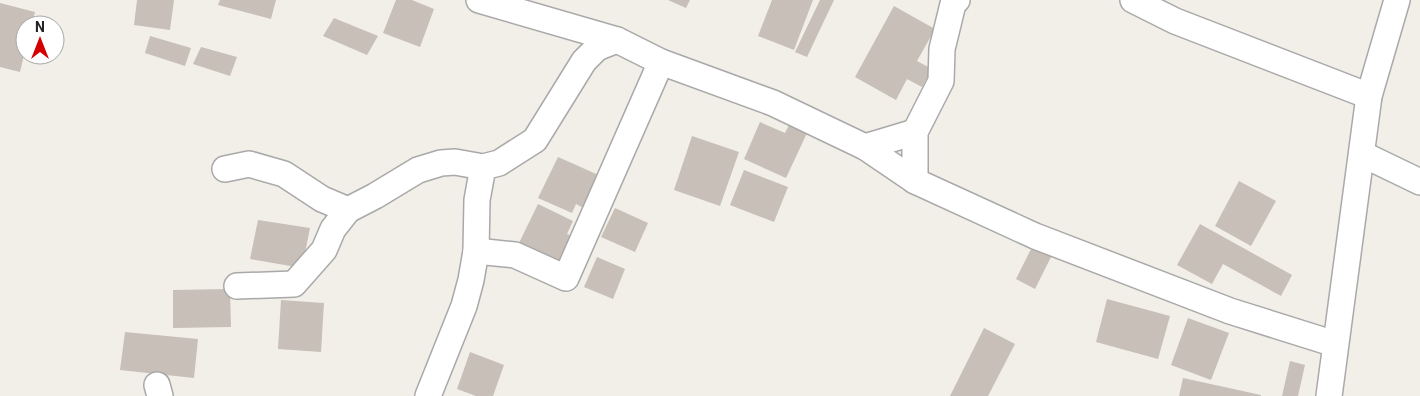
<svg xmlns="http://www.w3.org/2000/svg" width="1420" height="396" font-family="Roboto,sans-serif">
<rect width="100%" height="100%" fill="#f2efe9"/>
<!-- building -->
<g fill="#c7bfb8">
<path d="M137,0H174L170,30L134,25Z"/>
<path d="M220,0H276L271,19L218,5Z"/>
<path d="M396,0H412L434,9L420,47L383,33Z"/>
<path d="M668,0H690L686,8Z"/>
<path d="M772,0H813L794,50L758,36Z"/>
<path d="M820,0H834L807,57L795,52Z"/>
<path d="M0,3L35,12L31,25H25V51L20,72L0,67Z"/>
<path d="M894,6L935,29L917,61L932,69L922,87L907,79L896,100L855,77Z"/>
<path d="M334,18L378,36L367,55L323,36Z"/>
<path d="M150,36L191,48L185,66L145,53Z"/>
<path d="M201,47L237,57L230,76L193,64Z"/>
<path d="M760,122L785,133L789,125L807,133L786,178L744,159Z"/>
<path d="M692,136L739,152L720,206L674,190Z"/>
<path d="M558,157L603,177L587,210L576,204L572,213L538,198Z"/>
<path d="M744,170L788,187L774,222L730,205Z"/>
<path d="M1239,181L1276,201L1251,246L1215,226Z"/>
<path d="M538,204L573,221L567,234L575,237L561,266L518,245Z"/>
<path d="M615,208L648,223L635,252L601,237Z"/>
<path d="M258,220L310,228L302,268L250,259Z"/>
<path d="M1200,224L1292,275L1281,296L1223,264L1212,284L1177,265Z"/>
<path d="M1034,243L1053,253L1035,289L1016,279Z"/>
<path d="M597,257L625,269L613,299L584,287Z"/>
<path d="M230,289L231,327L173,328V290Z"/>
<path d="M1107,299L1170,316L1158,359L1096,342Z"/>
<path d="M281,300L324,303L321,352L278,349Z"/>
<path d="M1188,318L1229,333L1211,380L1171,365Z"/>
<path d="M984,328L1015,344L988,396H950Z"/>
<path d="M125,332L198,339L194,378L120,370Z"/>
<path d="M470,352L504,365L493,396H476L457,389Z"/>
<path d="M1290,361L1305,365L1298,396H1282Z"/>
<path d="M1183,378L1261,395V396H1179Z"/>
</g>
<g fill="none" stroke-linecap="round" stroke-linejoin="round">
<!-- minor casing -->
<g stroke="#a9a9a9" stroke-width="28">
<g id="minor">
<path d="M479,0L617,40L661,62L773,103L865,147L915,181"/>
<path d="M957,0L953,4L942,49L941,81L915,132V181L1035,236L1230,311L1335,344"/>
<path d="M1133,0L1175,21L1369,96"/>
<path d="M865,147L915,132"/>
<path d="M1362,154L1420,182"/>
<path d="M225,169L249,164L284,174L322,199L348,210"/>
<path d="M476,251L515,255L566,278L661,62"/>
<path d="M237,286L294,284L324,250L333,229L348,210L375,196L418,170L441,163L455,162L483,167L499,163L535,140L584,61L597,48L617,40"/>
<path d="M157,385L160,396"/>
<path d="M428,396L464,306L471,280L476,251L477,200L483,167"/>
<path d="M1329,396L1369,96L1397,0"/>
</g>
</g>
<!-- minor -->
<use href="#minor" stroke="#fff" stroke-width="25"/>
</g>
<!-- north arrow -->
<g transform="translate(40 40)"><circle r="24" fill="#ffffff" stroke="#a7a7a7"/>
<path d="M0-4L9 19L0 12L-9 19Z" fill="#d40000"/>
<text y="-8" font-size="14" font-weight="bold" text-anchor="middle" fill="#222222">N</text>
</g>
</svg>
